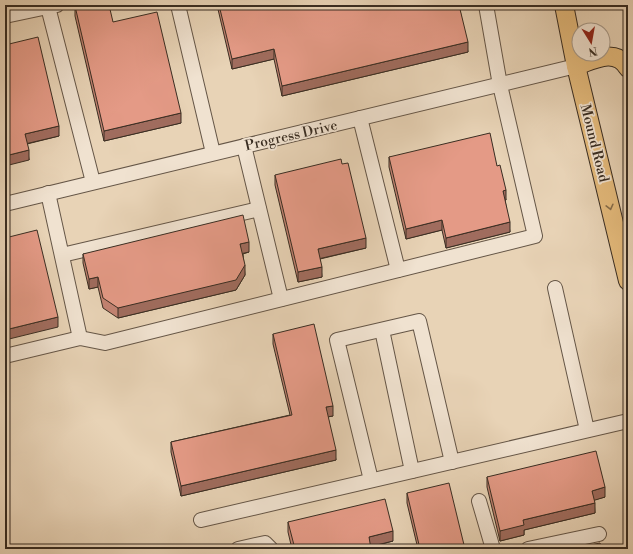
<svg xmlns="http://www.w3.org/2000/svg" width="633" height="554" font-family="'Libre Bodoni',serif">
<rect width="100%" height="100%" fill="#e8d3b6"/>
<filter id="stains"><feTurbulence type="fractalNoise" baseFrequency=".005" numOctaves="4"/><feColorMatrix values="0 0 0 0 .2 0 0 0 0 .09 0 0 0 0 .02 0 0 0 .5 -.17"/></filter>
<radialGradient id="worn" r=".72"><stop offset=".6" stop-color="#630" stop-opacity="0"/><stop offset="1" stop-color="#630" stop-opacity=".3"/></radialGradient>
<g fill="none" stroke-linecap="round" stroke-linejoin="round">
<!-- minor casing -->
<g stroke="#655647" stroke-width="16">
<g id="minor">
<path d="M178,5L213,153"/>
<path d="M48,7L93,182"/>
<path d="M5,16L57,5"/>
<path d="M360,118L398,270"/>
<path d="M244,146L281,299"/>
<path d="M48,193L80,338"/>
<path d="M5,204L576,66"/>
<path d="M62,255L259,209"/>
<path d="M555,288L587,430"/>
<path d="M382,330L412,471"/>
<path d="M5,356L80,338L105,343L535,236L500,85L486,5"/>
<path d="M371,480L337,340L419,321L452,462"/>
<path d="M479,501L493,549"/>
<path d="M201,520L628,421"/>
<path d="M238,549L265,543L271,549"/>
<path d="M528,549L599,534"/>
</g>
</g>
<!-- major casing -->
<g stroke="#392d22" stroke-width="20">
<g id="major">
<path d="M564,5L576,66L628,281"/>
<path d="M576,66C593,60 616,47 628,68"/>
</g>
</g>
<!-- minor -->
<use href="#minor" stroke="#f0e2d0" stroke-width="14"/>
<!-- major -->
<use href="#major" stroke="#e4ba7b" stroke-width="18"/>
</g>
<!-- wall -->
<g fill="#c48473" stroke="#392d22">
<path d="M217,5H459L468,52L282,96L274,59L232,69Z"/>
<path d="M75,6L113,22L181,123L104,141L75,16Z"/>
<path d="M5,45L59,136L27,144L29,160L5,67Z"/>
<path d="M389,157L497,166L506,200H505L510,232L446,248L442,230L406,239L389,167Z"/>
<path d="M275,175L366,248L320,259L322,277L298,282L275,185Z"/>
<path d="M249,252L243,254L245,275L236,290L118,318L103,308L98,287L89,289L83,263V254Z"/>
<path d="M273,334L333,416L328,417L336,460L181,496L171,452V442L290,415L273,344Z"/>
<path d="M487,477L605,497L594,500L595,513L524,530V535L500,541L487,487Z"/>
<path d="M407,493L465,549H418L407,503Z"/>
<path d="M288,522L393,541L371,547V549H292L288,532Z"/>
</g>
<!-- shaded-wall -->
<g fill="#a06c5e" stroke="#392d22">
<path d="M468,42V52L282,96V86Z"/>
<path d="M274,49V59L232,69V59Z"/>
<path d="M181,113V123L104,141V131Z"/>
<path d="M59,126V136L25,144V134Z"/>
<path d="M29,150V160L5,166V156Z"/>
<path d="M506,190V200L503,201V191Z"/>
<path d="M442,220V230L406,239V229Z"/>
<path d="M510,222V232L446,248V238Z"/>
<path d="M366,238V248L318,259V249Z"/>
<path d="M249,242V252L240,254V244Z"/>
<path d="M245,265V275L236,290L118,318V308Z"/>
<path d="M322,267V277L298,282V272Z"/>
<path d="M98,277V287L89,289V279Z"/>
<path d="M58,317V327L5,340V330Z"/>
<path d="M333,406V416L326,417V407Z"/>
<path d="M336,450V460L181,496V486Z"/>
<path d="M605,487V497L592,501V491Z"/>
<path d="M595,503V513L524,530V535L500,541V531L523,520Z"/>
<path d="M393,531V541L369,547V537Z"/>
</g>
<!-- building -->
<g fill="#e49a86" stroke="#392d22">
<path d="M81,5H109L113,22L157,12L181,113L104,131L75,6Z"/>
<path d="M219,5H459L468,42L282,86L274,49L232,59Z"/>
<path d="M38,37L59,126L25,134L29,150L5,156V76L9,75L5,57V45Z"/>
<path d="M490,133L497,166L500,165L506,190L503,191L510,222L446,238L442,220L406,229L389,157Z"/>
<path d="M341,159L342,164L348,163L366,238L318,249L322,267L298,272L275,175Z"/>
<path d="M243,215L249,242L240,244L245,265L236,280L118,308L103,298L98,277L89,279L83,254Z"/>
<path d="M37,230L58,317L5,330V238Z"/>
<path d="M314,324L333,406L326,407L336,450L181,486L171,442L292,415L273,334Z"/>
<path d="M596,451L605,487L592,491L595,503L523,520L524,525L500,531L487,477Z"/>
<path d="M449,483L465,549H420L407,493Z"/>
<path d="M385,499L393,531L369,537L371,549H295L288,522Z"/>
<path d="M600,543L602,549H572Z"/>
<path d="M254,546L255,549H242Z"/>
</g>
<!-- one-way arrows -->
<defs><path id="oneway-chevron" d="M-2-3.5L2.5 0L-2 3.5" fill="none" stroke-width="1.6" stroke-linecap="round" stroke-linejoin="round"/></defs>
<use stroke="#866c4a" href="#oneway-chevron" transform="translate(610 207) rotate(76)"/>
<g text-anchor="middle" stroke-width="3.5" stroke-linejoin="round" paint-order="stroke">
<!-- street labels -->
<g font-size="14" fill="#392d22" stroke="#f0e2d0">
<text transform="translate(291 135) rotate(-13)" y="5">Progress Drive</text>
<text transform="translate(595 143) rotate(76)" y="5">Mound Road</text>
</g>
</g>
<!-- margin -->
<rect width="633" height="554" fill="none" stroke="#e8d3b6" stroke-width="20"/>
<rect x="6" y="6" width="621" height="542" fill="none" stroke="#392d22" stroke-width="2"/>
<rect x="10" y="10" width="613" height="534" fill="none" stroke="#392d22"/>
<!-- north arrow -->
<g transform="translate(591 42) rotate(169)"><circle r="19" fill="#f0e2d0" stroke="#a79a8a"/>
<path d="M0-3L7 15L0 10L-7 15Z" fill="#8f2418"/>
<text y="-6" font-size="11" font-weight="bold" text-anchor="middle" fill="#392d22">N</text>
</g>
<rect width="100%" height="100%" filter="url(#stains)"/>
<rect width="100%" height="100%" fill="url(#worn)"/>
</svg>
